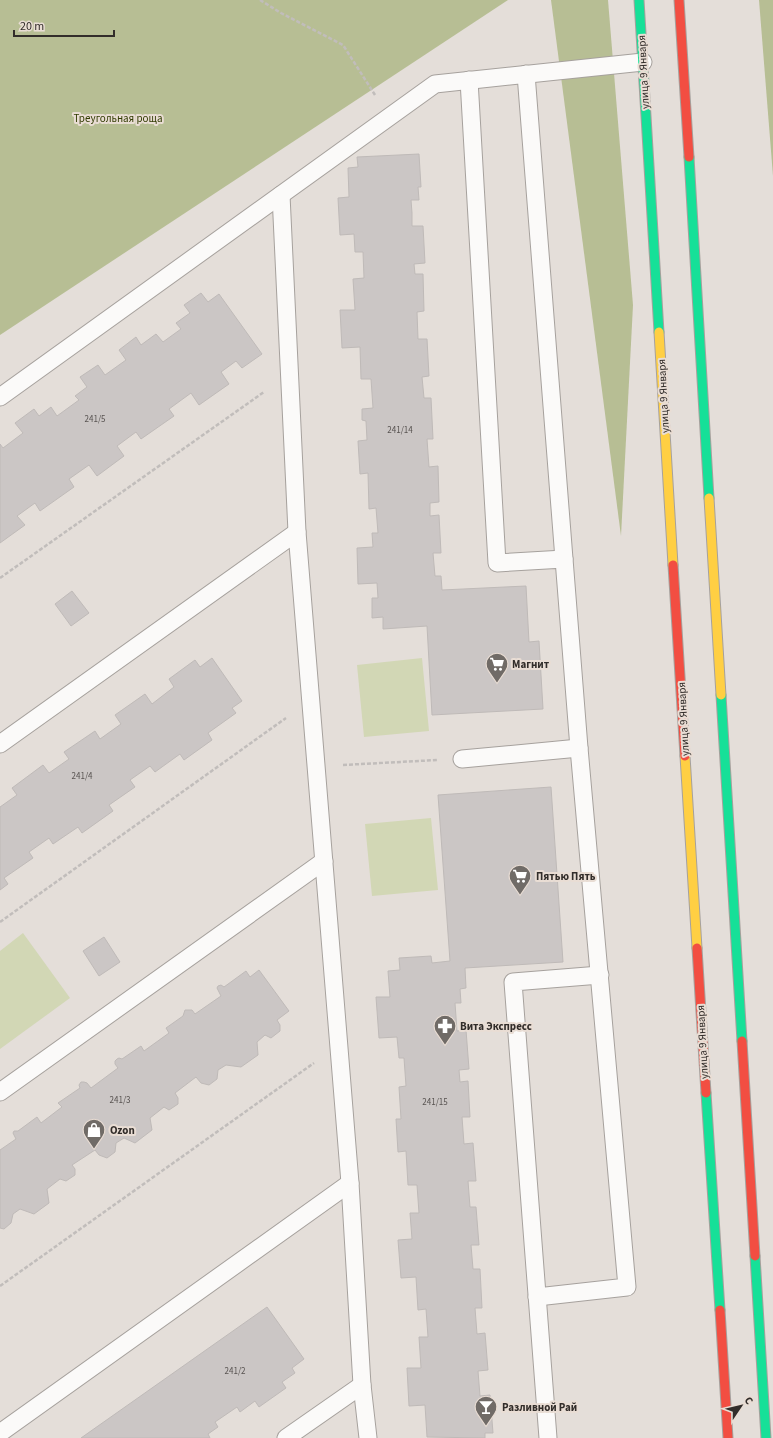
<svg xmlns="http://www.w3.org/2000/svg" width="773" height="1438" font-family="'Source Sans 3',sans-serif">
<rect width="100%" height="100%" fill="#e4ded9"/>
<!-- green -->
<g fill="#d2d7b5">
<path d="M422,658L429,731L364,737L357,665Z"/>
<path d="M431,818L438,890L372,896L365,824Z"/>
<path d="M23,933L70,998L0,1049V951Z"/>
</g>
<!-- forest -->
<g fill="#b7be94">
<path d="M0,0H508L0,335Z"/>
<path d="M551,0H608L633,305L621,536Z"/>
<path d="M759,0H773V176Z"/>
</g>
<!-- building -->
<g fill="#cbc6c5" stroke="#bfbab8">
<path d="M419,154L421,187H418L419,200H411L412,213V226H423L425,263L414,264L415,274H423L424,311L417,312L418,339H427L429,376L422,377L424,398H431L433,439H427L429,467L438,466L439,502L430,503V516L439,515L441,553H433L435,576H441L442,590L526,586L529,642L539,641L543,709L432,715L427,626L383,629V617L372,618V598H378L377,583L358,584L357,548L373,547L372,533H378L376,508L369,509L368,473L360,474L358,441L367,440L366,421L362,420V409L373,408L371,379H361L360,347L342,348L340,310H355L353,279L364,278L363,252H355L354,234L340,235L338,198L349,197L348,168L358,167L357,157Z"/>
<path d="M201,293L208,302L219,294L262,354L242,368L236,361L221,372L229,384L199,405L191,393L169,409L174,416L141,439L136,432L117,446L124,456L97,476L89,465L69,479L74,487L40,511L35,503L17,516L25,525L0,543V444L3,448L23,433L15,423L34,409L39,416L51,407L57,416L79,400L75,396L87,387L80,377L98,365L105,375L126,360L119,350L136,337L141,345L156,334L163,342L181,329L176,323L190,313L184,305Z"/>
<path d="M72,591L89,613L71,626L55,604Z"/>
<path d="M212,658L242,701L232,708L236,713L208,733L212,740L184,760L180,754L155,772L150,766L130,780L135,787L109,805L113,811L82,833L78,827L53,844L49,838L29,852L33,858L4,878L8,884L0,890V807L17,795L12,788L43,765L49,773L69,759L64,752L95,731L100,739L121,724L115,715L145,694L152,704L174,687L169,679L195,660L200,667Z"/>
<path d="M551,787L563,962L465,968L466,988L460,989L461,1003H455L457,1031L466,1030L469,1069L459,1070L460,1082L468,1081L470,1117H462L464,1144L473,1143L476,1181H468L470,1207H476L479,1245H471L473,1269H480L482,1308H475L477,1334L485,1333L488,1370L478,1371L480,1396L490,1395L493,1433H485V1438L427,1437L425,1405L409,1406L407,1368H421L419,1337H428L426,1309L418,1310L416,1277L401,1278L398,1240L412,1239L410,1213H419L417,1185H408L406,1151L398,1152L396,1119H401L399,1087L406,1086L404,1058H399L397,1037L379,1038L376,997H390L388,971L400,970L399,958L431,956L432,963L450,961L438,795Z"/>
<path d="M104,937L120,962L99,976L83,951Z"/>
<path d="M259,970L289,1011L277,1020L280,1025V1031L271,1038L265,1035L257,1042L258,1055L241,1067L226,1065L218,1070L217,1079L209,1085L201,1083L196,1077L175,1093L178,1098V1104L169,1110L164,1107L150,1118L152,1130L135,1143L124,1138L116,1143L115,1152L107,1158L99,1155L95,1150L72,1165L75,1169V1175L66,1181L60,1179L47,1189L49,1203L34,1214L20,1209L13,1214L11,1223L4,1229L0,1228V1150L16,1139L13,1133L14,1131H18L37,1117L41,1123L62,1107L58,1103L80,1088L79,1085L81,1082H84L87,1083L91,1088L118,1068L115,1064V1061L117,1059L119,1058L122,1059L141,1046L144,1051L169,1033L166,1028L183,1016L185,1010H192L195,1014L221,996L217,988L218,986L221,985L224,987L246,971L250,977Z"/>
<path d="M267,1307L304,1359L292,1368L295,1373L282,1382L286,1388L259,1407L255,1401L240,1412L237,1407L215,1422L218,1427L208,1434L210,1438H81Z"/>
</g>
<g fill="none" stroke-linecap="round" stroke-linejoin="round">
<!-- lane casing -->
<g stroke="#a6a19d" stroke-width="19">
<g id="lane">
<path d="M526,74L564,559"/>
<path d="M469,80L497,563L564,559L579,748L627,1287L537,1297"/>
<path d="M281,195L297,532"/>
<path d="M0,397L435,84L643,62"/>
<path d="M0,744L297,532L350,1183L362,1385L368,1438"/>
<path d="M462,759L579,748"/>
<path d="M0,1092L324,861"/>
<path d="M0,1433L350,1183"/>
<path d="M286,1438L362,1385"/>
<path d="M548,1438L513,982L600,975"/>
</g>
</g>
<!-- fast casing -->
<g stroke="#a6a19d" stroke-width="11">
<g id="fast">
<path d="M639,0L659,332"/>
<path d="M689,157L709,498"/>
<path d="M721,695L742,1041"/>
<path d="M706,1093L720,1310"/>
<path d="M755,1256L766,1438"/>
</g>
</g>
<!-- slow casing -->
<g stroke="#a6a19d" stroke-width="11">
<g id="slow">
<path d="M659,332L673,565"/>
<path d="M709,498L721,695"/>
<path d="M685,756L697,948"/>
</g>
</g>
<!-- jam casing -->
<g stroke="#a6a19d" stroke-width="11">
<g id="jam">
<path d="M679,0L689,157"/>
<path d="M673,565L685,756"/>
<path d="M697,948L706,1093"/>
<path d="M742,1041L755,1256"/>
<path d="M720,1310L728,1438"/>
</g>
</g>
<!-- path -->
<g stroke="#c1bdbb" stroke-width="2.5" stroke-dasharray="4 2" stroke-linecap="butt">
<path d="M260,0L281,13L343,45L375,95"/>
<path d="M0,578L264,392"/>
<path d="M343,765L437,760"/>
<path d="M0,922L286,718"/>
<path d="M0,1286L314,1063"/>
</g>
<!-- lane -->
<use href="#lane" stroke="#fbfaf9" stroke-width="17"/>
<!-- fast -->
<use href="#fast" stroke="#16e098" stroke-width="9"/>
<!-- slow -->
<use href="#slow" stroke="#ffcf43" stroke-width="9"/>
<!-- jam -->
<use href="#jam" stroke="#f24e42" stroke-width="9"/>
</g>
<!-- icons -->
<defs>
<g id="supermarket-pin" transform="scale(1.15)"><path d="M0 17L-7.5 6A9.5 9.5 0 1 1 7.5 6Z" fill="#706b67" stroke="#e9ddd4"/><path d="M-6-5.5h2.5l.6 2H6L4.5 2H-2.5L-4.4-4H-6ZM-1.5 3.2a1.3 1.3 0 1 0 .1 0ZM3 3.2a1.3 1.3 0 1 0 .1 0Z" fill="#fff"/></g>
<g id="pharmacy-pin" transform="scale(1.15)"><path d="M0 17L-7.5 6A9.5 9.5 0 1 1 7.5 6Z" fill="#706b67" stroke="#e9ddd4"/><path d="M-2-6h4v4h4v4h-4v4h-4v-4h-4v-4h4Z" fill="#fff"/></g>
<g id="shop-pin" transform="scale(1.15)"><path d="M0 17L-7.5 6A9.5 9.5 0 1 1 7.5 6Z" fill="#706b67" stroke="#e9ddd4"/><path d="M-5-2.5h2.3a2.7 3.5 0 0 1 5.4 0H5L5.5 6h-11ZM-1.5-2.5h3a1.5 2.3 0 0 0-3 0Z" fill="#fff"/></g>
<g id="bar-pin" transform="scale(1.15)"><path d="M0 17L-7.5 6A9.5 9.5 0 1 1 7.5 6Z" fill="#706b67" stroke="#e9ddd4"/><path d="M-6-5H6L.8 .8V4.5H3.5V6h-7V4.5H-.8V.8Z" fill="#fff"/></g>
</defs>
<g fill-rule="evenodd">
<use href="#supermarket-pin" x="497" y="664"/>
<use href="#supermarket-pin" x="520" y="876"/>
<use href="#pharmacy-pin" x="445" y="1026"/>
<use href="#shop-pin" x="94" y="1130"/>
<use href="#bar-pin" x="486" y="1407"/>
</g>
<g text-anchor="middle" stroke-width="4" stroke-linejoin="round" paint-order="stroke">
<!-- number labels -->
<g font-size="9" fill="#585351">
<text x="95" y="422">241/5</text>
<text x="400" y="433">241/14</text>
<text x="82" y="779">241/4</text>
<text x="120" y="1103">241/3</text>
<text x="435" y="1105">241/15</text>
<text x="235" y="1374">241/2</text>
</g>
<!-- street labels -->
<g font-size="11" fill="#322d2a" stroke="#e9ddd4">
<text transform="translate(643 72) rotate(-93)" y="4">улица 9 Января</text>
<text transform="translate(663 396) rotate(-93)" y="4">улица 9 Января</text>
<text transform="translate(683 719) rotate(-93)" y="4">улица 9 Января</text>
<text transform="translate(702 1042) rotate(-93)" y="4">улица 9 Января</text>
</g>
<!-- park labels -->
<g font-size="11" fill="#323c03" stroke="#e9ddd4">
<text x="118" y="122">Треугольная роща</text>
</g>
<!-- poi labels -->
<g font-size="11" font-weight="bold" fill="#322d2a" stroke="#e9ddd4" text-anchor="start">
<text x="512" y="668">Магнит</text>
<text x="536" y="880">Пятью Пять</text>
<text x="460" y="1030">Вита Экспресс</text>
<text x="110" y="1134">Ozon</text>
<text x="502" y="1411">Разливной Рай</text>
</g>
</g>
<!-- north arrow -->
<g transform="translate(741 1406) rotate(55)" stroke="#e9ddd4" stroke-width="3" paint-order="stroke">
<path d="M0-3L7 15L0 10L-7 15Z" fill="#322d2a"/>
<text y="-6" font-size="11" font-weight="bold" text-anchor="middle" fill="#322d2a">С</text>
</g>
<!-- scale -->
<path d="M14 30v6h100v-6" fill="none" stroke="#322d2a" stroke-width="2"/>
<text x="20" y="30" font-size="12" fill="#322d2a" stroke="#e9ddd4" stroke-width="3" paint-order="stroke">20 m</text>
</svg>
